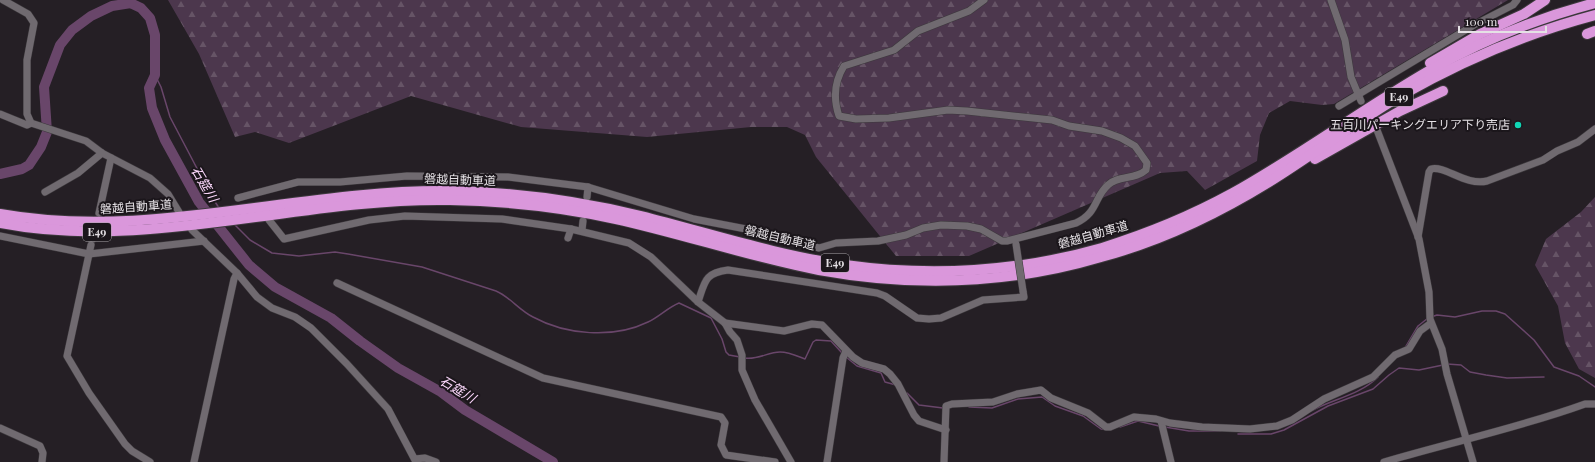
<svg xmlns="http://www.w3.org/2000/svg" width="1595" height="462" font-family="'Playfair Display','Noto Sans JP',serif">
<defs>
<pattern id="forest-firs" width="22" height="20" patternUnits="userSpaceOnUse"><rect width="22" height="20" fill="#4c374d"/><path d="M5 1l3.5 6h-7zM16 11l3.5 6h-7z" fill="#665466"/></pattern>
</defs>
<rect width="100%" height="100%" fill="#251f25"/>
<!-- forest -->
<g fill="url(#forest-firs)">
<path d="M168,0H1508L1334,104L1322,105L1290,101L1269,113L1260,135L1257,161L1205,190L1187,171L1160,173L969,256H896L816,157L805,135L787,127H751L647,137L521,127L411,96L289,143L255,132L235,137L199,54Z"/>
<path d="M1595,197V378L1579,369L1565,343L1558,306L1535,265L1546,239L1581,212Z"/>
</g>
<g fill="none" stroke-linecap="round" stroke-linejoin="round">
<!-- stream -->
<g stroke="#69466a" stroke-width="1.5">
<path d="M155,75L161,87L170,117L212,197L219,208"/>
<path d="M234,224L250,240L272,253L299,256L335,252L348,254L422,267L496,291C510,297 519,310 533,317C566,335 613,339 648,322C659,317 667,308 679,303L711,318L722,339L726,352L729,355L740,357"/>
<path d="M1431,317L1437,315L1455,317L1482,311H1496L1505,314L1534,340L1554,367L1579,376L1595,387"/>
<path d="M1405,348L1418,326L1428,318"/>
<path d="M846,357L857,366L881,373L885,382L896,385"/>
<path d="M745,358C758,360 768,352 780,352C789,352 797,356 805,359L813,342L816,340L831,341L842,353"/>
<path d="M1447,364L1461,365L1470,372L1486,375L1507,378L1544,377"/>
<path d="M907,393L919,405L943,408"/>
<path d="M969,407L992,408L1018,399L1042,397L1055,406L1083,416L1101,429L1111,430"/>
<path d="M1311,411C1333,399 1360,395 1378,377"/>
<path d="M1120,427L1138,421L1159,426"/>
<path d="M1165,427L1189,431H1221"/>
<path d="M1234,431L1248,432"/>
<path d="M1238,434H1271L1284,430L1328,406L1373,389L1389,375L1399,368L1419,370L1443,365"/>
</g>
<!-- river -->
<g stroke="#69466a" stroke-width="10">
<path d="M124,0L141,8L150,18L155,35V75L149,88L152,108L165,140L199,202L249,265L275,287L331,318L360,341L398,368L441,392L465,410L553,462"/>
<path d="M0,174L22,169L29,165L41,147L47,132L44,87L60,45L72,30L91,16L112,6L131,3"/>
</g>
<!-- minor-tunnel -->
<path stroke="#423c42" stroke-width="7" stroke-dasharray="7 3.5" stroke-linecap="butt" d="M91,245L95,228"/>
<!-- minor casing -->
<g stroke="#3d393d" stroke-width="8">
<g id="minor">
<path d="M3,0L28,14L34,23L27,60V114L31,123L86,141L102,153L150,178L168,194L179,212"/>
<path d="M1331,0L1345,40L1351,77L1361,101"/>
<path d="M1339,106L1474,25L1513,5L1517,0"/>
<path d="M0,114L27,125L31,123"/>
<path d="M1377,130L1419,239L1429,292L1430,319L1442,349L1447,374L1473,462"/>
<path d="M45,192L78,173L102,153"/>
<path d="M587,197L588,187"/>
<path d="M238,198L298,182H340L407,176L508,177L588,187L694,219L746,229L819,248L836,243L878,241L906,235L923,228L941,225L967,226L981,229L1002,241H1007L1076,223C1098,213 1094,197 1108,185C1118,175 1135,180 1146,170L1147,163L1135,146L1121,138L1102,131L1069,126L1052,120L967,111L948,110L889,118L856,119L839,116C833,98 834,82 844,66L894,50L918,31L969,11L984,0"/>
<path d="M99,213L111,158"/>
<path d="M269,220L284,239L369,220L405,216L502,219L571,229L568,238"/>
<path d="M571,229L629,243L651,257L698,302L725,323L730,332L737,340L742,355V370L755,400L791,462"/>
<path d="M192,230L237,273L257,297L272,308L295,317L311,328L347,364L388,409L416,462"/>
<path d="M582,230L583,221"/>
<path d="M0,236L89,254L204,241"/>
<path d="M1418,237L1429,172L1431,169C1445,165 1465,186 1487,181L1543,160L1557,151L1578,142L1595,129"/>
<path d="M91,245L67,356L89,393L125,444L132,451L150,462"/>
<path d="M337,283L543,378L721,417L725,423L721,445L726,455L775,462"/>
<path d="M698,302C705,282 704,273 728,270L877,293L885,296L917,318L929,319L941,318L983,300L1024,297L1023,291"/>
<path d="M725,323L784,331L812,324L822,325L853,357L862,363L884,369L890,374L898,384L914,415L919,421L946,430"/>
<path d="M1161,421L1171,462"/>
<path d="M0,428L40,446L43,453L42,462"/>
<path d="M415,459L425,458L436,462"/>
<path d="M194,462L234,279L237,273"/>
<path d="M827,462L843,358L846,351"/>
<path d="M944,462L946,406L952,404L993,402L1017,394L1041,390L1051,398L1088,413L1106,427H1110L1134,417L1156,419L1170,423L1202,427L1250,429L1277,426L1292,420L1324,399L1373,377L1395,355L1409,349L1420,331L1431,323"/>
<path d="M1384,462C1451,442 1519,428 1585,404H1595"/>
</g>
</g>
<!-- highway casing -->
<g stroke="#3d393d" stroke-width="12">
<g id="highway">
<path d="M1587,34L1595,31"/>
<path d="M1430,63L1480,34L1524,14L1545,0"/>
<path d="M1315,159L1400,111L1443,91"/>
<path d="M0,214C150,241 299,189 450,191C514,192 579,201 641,216C709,233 775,255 845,265C930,277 1019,272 1102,248C1147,234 1191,216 1233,193C1301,155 1364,108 1432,69C1483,40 1538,18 1595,3"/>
<path d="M0,223C149,252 300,197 450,200C506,201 562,207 616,219C684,234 751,257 819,270C913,287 1010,284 1101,257C1161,241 1217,214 1269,182C1314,154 1356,122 1402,95C1463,60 1527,33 1595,15"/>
</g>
</g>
<!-- minor -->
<use href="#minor" stroke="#706a70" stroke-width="7"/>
<!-- highway -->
<use href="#highway" stroke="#da97db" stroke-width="10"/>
<!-- minor-bridge casing -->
<g stroke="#3d393d" stroke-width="8" stroke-linecap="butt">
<path id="minor-bridge" d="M1016,244L1023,291"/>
</g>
<!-- minor-bridge -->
<use href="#minor-bridge" stroke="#706a70" stroke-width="7"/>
</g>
<!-- markers -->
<circle fill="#10d5b4" stroke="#1b161b" stroke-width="1.5" cx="1518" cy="125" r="4"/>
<g text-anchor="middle" stroke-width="4" stroke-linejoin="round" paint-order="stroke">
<!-- shield labels -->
<g fill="#1b161b" stroke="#a8a4a8" stroke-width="1">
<rect x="1385" y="88" width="28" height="18" rx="3"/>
<rect x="83" y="223" width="28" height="18" rx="3"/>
<rect x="821" y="254" width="28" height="18" rx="3"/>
</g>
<g font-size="11" font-weight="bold" fill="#e5e1e5">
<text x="1399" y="101">E49</text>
<text x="97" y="236">E49</text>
<text x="835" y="267">E49</text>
</g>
<!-- poi labels -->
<g font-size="12" fill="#e5e1e5" stroke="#1b161b" text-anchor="end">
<text x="1510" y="129">五百川パーキングエリア下り売店</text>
</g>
<!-- street labels -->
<g font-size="12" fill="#e5e1e5" stroke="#1b161b">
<text transform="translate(460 180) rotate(2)" y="4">磐越自動車道</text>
<text transform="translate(136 207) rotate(-4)" y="4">磐越自動車道</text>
<text transform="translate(1093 235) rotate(-16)" y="4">磐越自動車道</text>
<text transform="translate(780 238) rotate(13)" y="4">磐越自動車道</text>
</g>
<!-- water labels -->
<g font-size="13" font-style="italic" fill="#fbd7fb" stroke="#1b161b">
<text transform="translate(205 184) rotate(59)" y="5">石筵川</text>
<text transform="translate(458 389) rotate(31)" y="5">石筵川</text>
</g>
</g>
<!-- scale -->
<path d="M1459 26v6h87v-6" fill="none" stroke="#e5e1e5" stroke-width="2"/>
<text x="1465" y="26" font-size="12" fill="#e5e1e5" stroke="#1b161b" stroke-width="3" paint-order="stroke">100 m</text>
</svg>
